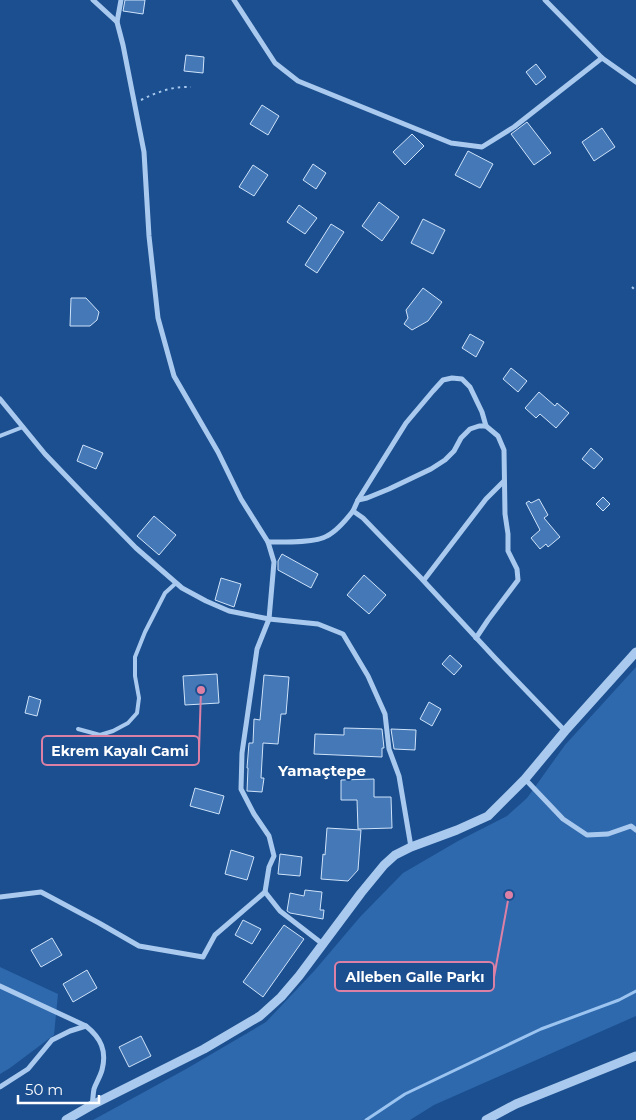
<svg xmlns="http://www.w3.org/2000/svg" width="636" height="1120" font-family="Montserrat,sans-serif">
<rect width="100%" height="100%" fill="#1b4f8f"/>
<!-- green -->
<g fill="#2e69ad">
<path d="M636,667V1016L434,1105L410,1120H93L186,1069L266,1022L315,970L360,917L403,873L458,841L507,816L527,798L565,745Z"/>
<path d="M0,967L58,994L54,1035L10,1068L0,1074Z"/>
</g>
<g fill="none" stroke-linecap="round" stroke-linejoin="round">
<!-- stream -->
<path stroke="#9cc4f0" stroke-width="3" d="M366,1120L405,1094L541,1029L619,1000L636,991"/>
</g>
<!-- building -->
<g fill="#4478b7" stroke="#cfe3fa">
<path d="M125,0H145L143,14L123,11Z"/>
<path d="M186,55L204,57L203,73L184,71Z"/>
<path d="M536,64L546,77L536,85L526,72Z"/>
<path d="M262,105L279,116L268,135L250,124Z"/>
<path d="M527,122L551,153L534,165L511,134Z"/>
<path d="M602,128L615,147L594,161L582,142Z"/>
<path d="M412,134L424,146L405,165L393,152Z"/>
<path d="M468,151L493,164L480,188L455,175Z"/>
<path d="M313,164L326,173L316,189L303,180Z"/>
<path d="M253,165L268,175L254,196L239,187Z"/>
<path d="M379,202L399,217L382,241L362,226Z"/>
<path d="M299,205L317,218L305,234L287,222Z"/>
<path d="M423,219L445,230L433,254L411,243Z"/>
<path d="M331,224L344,232L317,273L305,265Z"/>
<path d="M423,288L442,302L428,321L412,330L404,324L408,318L406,310Z"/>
<path d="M71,298H86L99,312L97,320L90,326H70Z"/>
<path d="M470,334L484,342L476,357L462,348Z"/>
<path d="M511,368L527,381L518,392L503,379Z"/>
<path d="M539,392L555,406L557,403L569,413L556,428L540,414L536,418L525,408Z"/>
<path d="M83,445L103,453L96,469L77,461Z"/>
<path d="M591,448L603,459L594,469L582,459Z"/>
<path d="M603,497L610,504L603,511L596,504Z"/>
<path d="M539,499L548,515L544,518L560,537L548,547L546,544L540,549L531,538L540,530L526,503L529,501L531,503Z"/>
<path d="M154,516L176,535L159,555L137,536Z"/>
<path d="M282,554L318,574L311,588L278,570V561Z"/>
<path d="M364,575L386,595L369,614L347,595Z"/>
<path d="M221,578L241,584L234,607L215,600Z"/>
<path d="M450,655L462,666L454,675L442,664Z"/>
<path d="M217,674L219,703L185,705L183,676Z"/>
<path d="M264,675L289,677L286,714H281L278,744L263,743L261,778H264L262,792L247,791L248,768H247L249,743H253L254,719L260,720Z"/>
<path d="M29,696L41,700L37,716L25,713Z"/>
<path d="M429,702L441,709L432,726L420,719Z"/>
<path d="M344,728L382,729L384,748H382V757L314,754L315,734L344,735Z"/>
<path d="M391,729L416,730L415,750L394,749Z"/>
<path d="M374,779V797H391L392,828L358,829L357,800H341V780Z"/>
<path d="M195,788L224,796L219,814L190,806Z"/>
<path d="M327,828L361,830L358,870L348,881L321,879L323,854L325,855Z"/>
<path d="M231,850L254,857L247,880L225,874Z"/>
<path d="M280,854L302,857L300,876L278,874Z"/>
<path d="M305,890L322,892L320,910H324L323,919L290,913L287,911L290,893L304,896Z"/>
<path d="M243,920L261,929L252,944L235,935Z"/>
<path d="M284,925L304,939L263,997L243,982Z"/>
<path d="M52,938L62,955L41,967L31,950Z"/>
<path d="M87,970L97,988L73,1002L63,984Z"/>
<path d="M141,1036L151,1056L129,1067L119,1047Z"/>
</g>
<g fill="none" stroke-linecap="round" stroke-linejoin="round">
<!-- path -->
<g stroke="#a9c9ee" stroke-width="2" stroke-dasharray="2.5 4" stroke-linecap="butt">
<path d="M141,100C157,92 173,86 191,87"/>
<path d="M632,287L636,291"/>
</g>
<!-- service -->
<g stroke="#a9c9ee" stroke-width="4">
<path d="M0,436L23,427"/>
<path d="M78,729L100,735L113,731L128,723L137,713L139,698L135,676V657L145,632L165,593L176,583"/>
</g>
<!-- minor -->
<g stroke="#a9c9ee" stroke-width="5">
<path d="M93,0L117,22"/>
<path d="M121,0L117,22L123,45L144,152L149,236L158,318L174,376L218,452L241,499L268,542L274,562L269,619L257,649L242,753L241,789L254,814L269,836L274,856L269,867L265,892L280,911L324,945"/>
<path d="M234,0L275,63L298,81L451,143L482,147L514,127L602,58"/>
<path d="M545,0L602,58L636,82"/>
<path d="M0,399L45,454L90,501L136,548L182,588L206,601L229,611L269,619L318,624L343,634L368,676L385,714L389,749L399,776L411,847"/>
<path d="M358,500L406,423L433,391L443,380L452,378L462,379L470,387L482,412L486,426"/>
<path d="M353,511L358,500L367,498L389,489L431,469L445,460L454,451L461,438L470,429L479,426H486L498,436L504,450L505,514L508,534V551L517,569L518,580L488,620L476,638"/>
<path d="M268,542C282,542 316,543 327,536C337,531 346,520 353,511L363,518L420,577L495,658L565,731"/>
<path d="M424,580L486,499L504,481"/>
<path d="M525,779L563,819L587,835L608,834L631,826L636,830"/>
<path d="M0,897L41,892L99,923L139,946L203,957L215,935L265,892"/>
<path d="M0,986L86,1026C101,1038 107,1051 102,1070C100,1077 96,1083 94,1089C93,1094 93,1100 92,1105"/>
<path d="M0,1087L28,1069L52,1040L70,1031L86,1026"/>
</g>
<!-- tertiary -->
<g stroke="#a9c9ee" stroke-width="9">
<path d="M66,1120L92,1105L204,1049L260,1016L281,997L299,976L361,893L384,865L395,855L411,847L457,830L488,816L525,779L565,731L636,652"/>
<path d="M486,1120L516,1104L636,1056"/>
</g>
</g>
<g text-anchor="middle" stroke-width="4" stroke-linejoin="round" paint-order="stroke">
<!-- quarter labels -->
<g font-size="15" font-weight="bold" fill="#fff" stroke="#1b4f8f">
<text x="322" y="776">Yamaçtepe</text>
</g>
</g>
<!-- callouts -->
<path fill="none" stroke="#dd80a5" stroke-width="2" d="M201 690L199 751M509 895L494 977"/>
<g fill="#dd80a5" stroke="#1b4f8f" stroke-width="2">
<circle cx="201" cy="690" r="5"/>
<circle cx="509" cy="895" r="5"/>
</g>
<g fill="#1b4f8f" stroke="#dd80a5" stroke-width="2">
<rect x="42" y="736" width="157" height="29" rx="5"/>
<rect x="335" y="962" width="159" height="29" rx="5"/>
</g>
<g font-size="14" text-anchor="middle" font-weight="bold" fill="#fff">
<text x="120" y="756">Ekrem Kayalı Cami</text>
<text x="415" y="982">Alleben Galle Parkı</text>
</g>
<!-- scale -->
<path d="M18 1095v8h81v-8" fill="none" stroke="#ffffff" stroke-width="2.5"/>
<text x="25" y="1095" font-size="15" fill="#ffffff" stroke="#1b4f8f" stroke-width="4" paint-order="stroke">50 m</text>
</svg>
